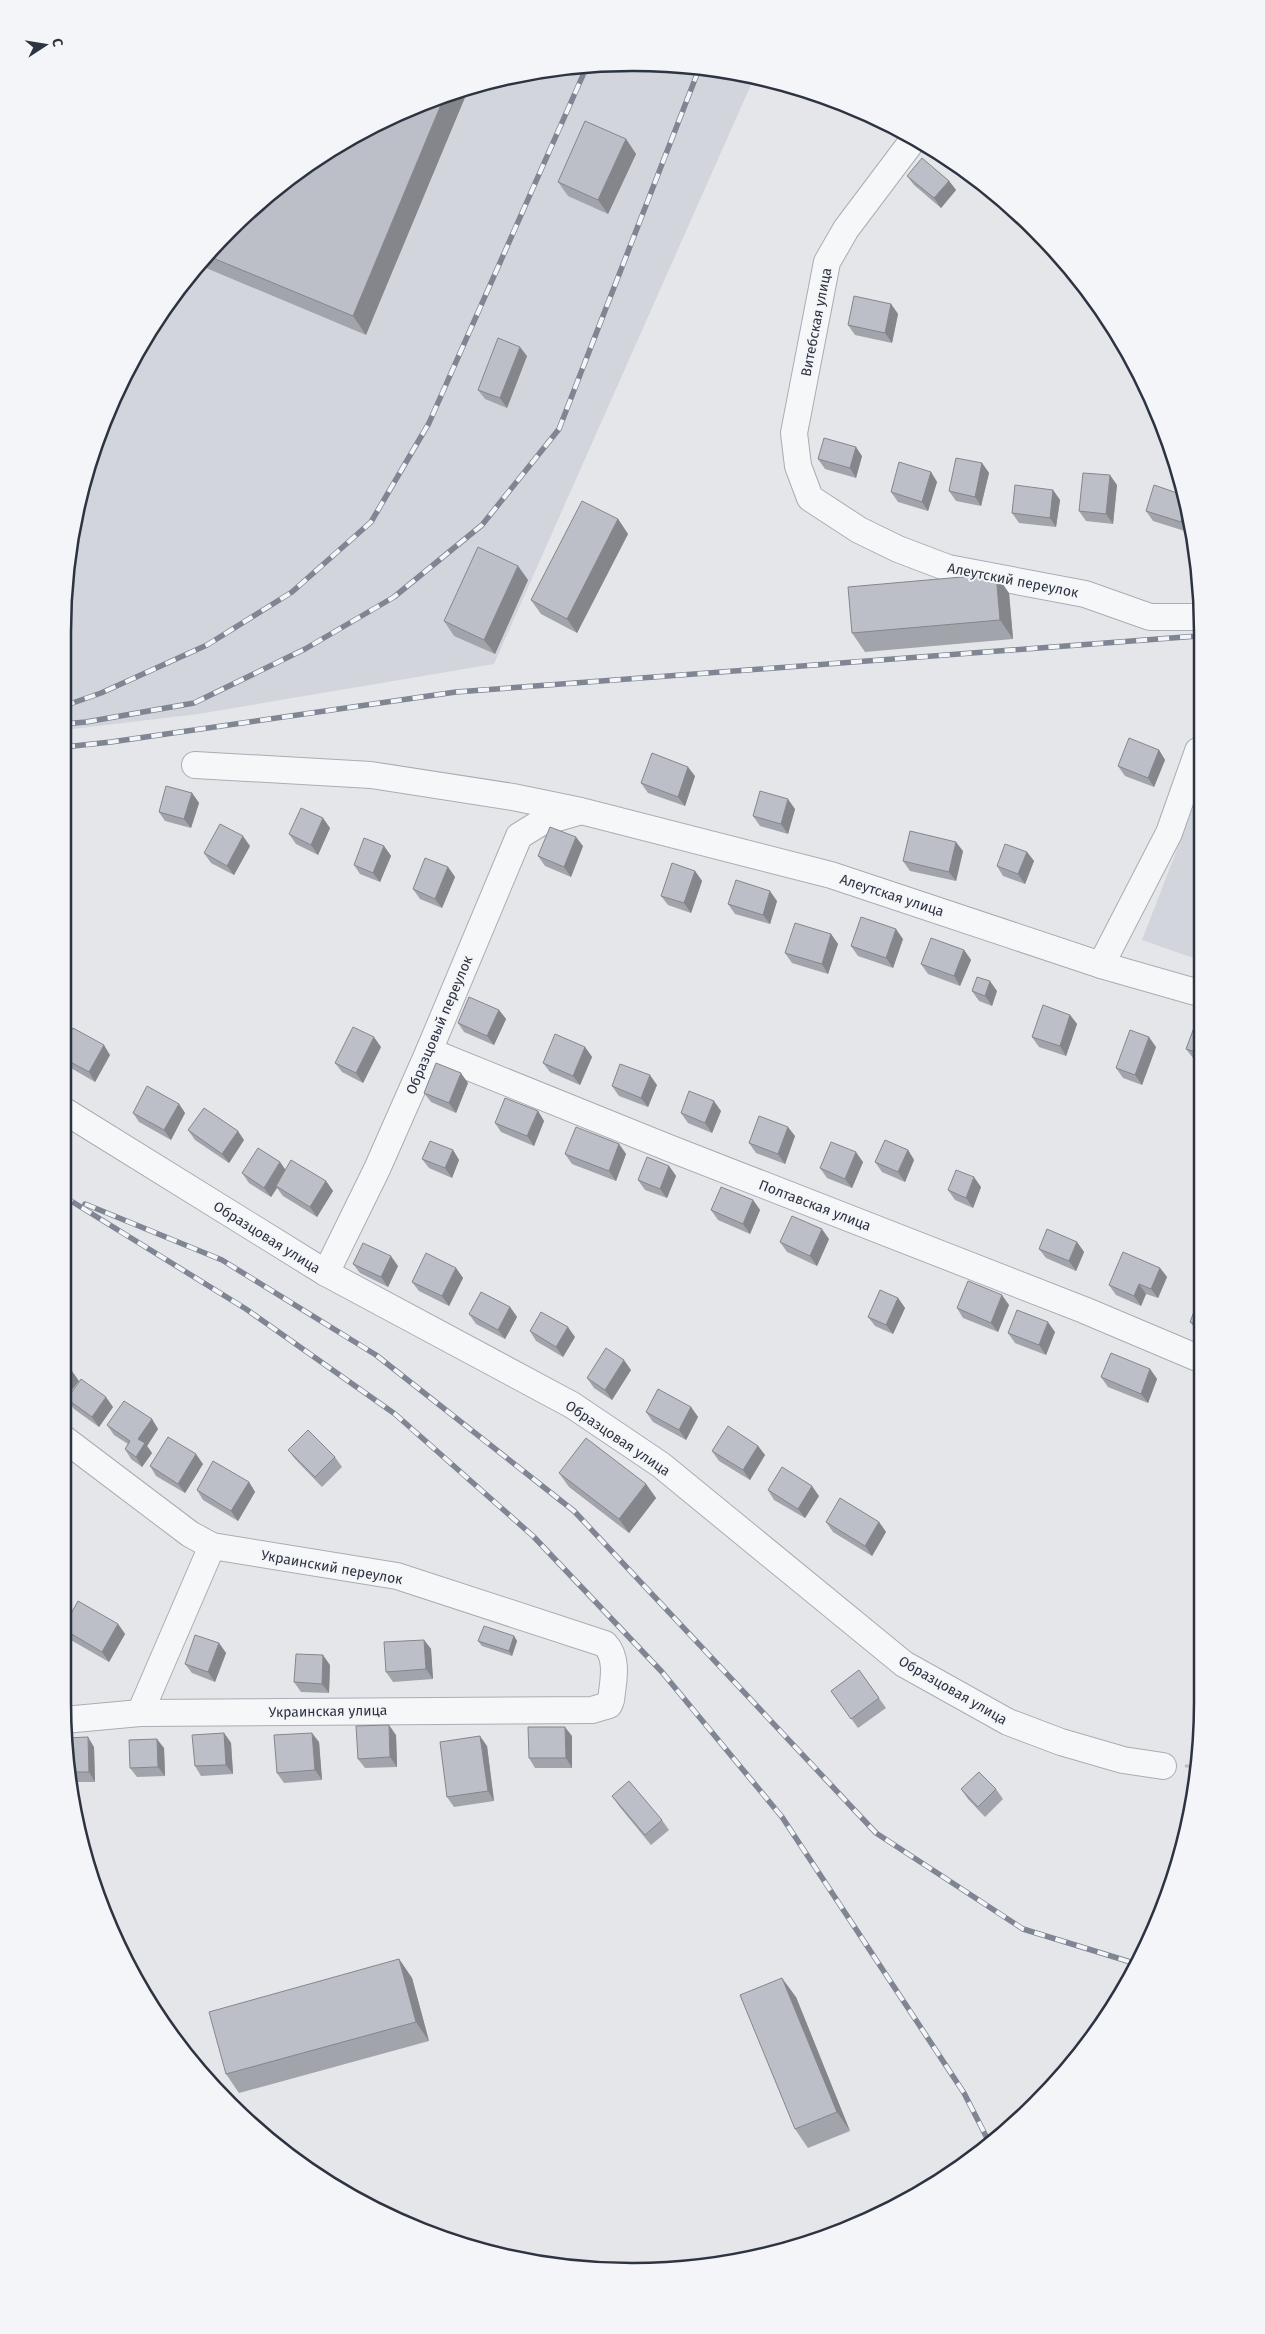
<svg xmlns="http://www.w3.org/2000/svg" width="1265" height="2334" font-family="'Fira Sans',sans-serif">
<rect width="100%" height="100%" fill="#e4e6ea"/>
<!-- built -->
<g fill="#d2d5dc">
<path d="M670,64L754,78L494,664L198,714L64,730V596L82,485L121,380L180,285L257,204L450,93L558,67Z"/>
<path d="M1198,795L1199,960L1142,940Z"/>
</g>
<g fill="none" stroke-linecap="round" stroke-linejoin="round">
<!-- minor casing -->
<g stroke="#a9adb4" stroke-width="28">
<g id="minor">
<path d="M913,140L846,229L827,262L794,433L798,466L810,498L859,530L898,549L948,568L1085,594L1150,617H1198"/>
<path d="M195,765L371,775L513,797L581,811L831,875L1101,965L1199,993"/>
<path d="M1101,965L1169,833L1198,751"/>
<path d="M429,1051L669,1148L1084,1310L1200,1359"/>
<path d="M63,1110L326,1273L572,1405L661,1465L904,1664L1008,1722L1061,1742L1123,1760L1163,1766"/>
<path d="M326,1273L377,1169L429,1051L519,836L540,823L578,812"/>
<path d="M63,1438L190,1534L212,1546L397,1576L605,1644C619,1659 613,1682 611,1700L609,1705L592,1710L140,1713L64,1720"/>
<path d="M140,1713L212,1546"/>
</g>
</g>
<!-- path -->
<path stroke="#babcc2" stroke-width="3" stroke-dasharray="4 4" stroke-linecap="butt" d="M1185,1766H1197"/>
<!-- minor -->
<use href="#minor" stroke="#f6f7f9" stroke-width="26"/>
<!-- rail casing -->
<g stroke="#7f8592" stroke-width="5.5">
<g id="rail">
<path d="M64,706L101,693L207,645L292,592L371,522L429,423L587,66"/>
<path d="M64,724L86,722L194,703L305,649L394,597L482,525L559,429L699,69"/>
<path d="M64,747L111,742L456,692L1198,636"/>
<path d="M63,1196L246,1309L395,1414L533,1536L662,1672L782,1817L964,2093L989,2142"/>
<path d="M85,1204L222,1260L376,1355L574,1511L876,1833L1023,1929L1137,1964"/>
</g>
</g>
<!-- rail -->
<use href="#rail" stroke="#f3f5f8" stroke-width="4" stroke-dasharray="11" stroke-linecap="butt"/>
</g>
<!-- wall -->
<g fill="#a2a4ab">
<path d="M348,139L366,335L199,265L257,204Z"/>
<path d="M626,139L636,154L608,214L568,196L558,182Z"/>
<path d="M907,176L949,181L956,190L941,208L914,185Z"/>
<path d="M891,304L898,314L892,343L855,335L848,325Z"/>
<path d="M527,356L507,408L485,399L478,390Z"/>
<path d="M862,456L856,478L825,469L818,459Z"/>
<path d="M982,463L989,473L981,506L956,501L949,491Z"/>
<path d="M931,472L937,482L928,511L898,502L891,492Z"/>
<path d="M1117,485L1113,524L1086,521L1079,511Z"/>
<path d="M1053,490L1060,500L1056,527L1019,523L1012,513Z"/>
<path d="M1180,494L1189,527L1188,532L1153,521L1146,511Z"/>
<path d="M618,519L628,534L577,633L541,614L531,600Z"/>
<path d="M518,566L528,580L495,654L454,636L444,621Z"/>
<path d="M1009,593L1013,639L865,652L852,633Z"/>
<path d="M1159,750L1165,760L1154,787L1125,776L1118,766Z"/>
<path d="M695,776L685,806L648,793L641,783Z"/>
<path d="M192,793L199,803L191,828L165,821L159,812Z"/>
<path d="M795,809L788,834L760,826L753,816Z"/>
<path d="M330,828L318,855L296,844L289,834Z"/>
<path d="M250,846L234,875L211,863L204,853Z"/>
<path d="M384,846L391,856L380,882L360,874L354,865Z"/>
<path d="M583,846L571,877L545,866L538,856Z"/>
<path d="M963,851L956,881L910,871L903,861Z"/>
<path d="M1027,852L1034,861L1025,884L1003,876L997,866Z"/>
<path d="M448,867L455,877L442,908L420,899L413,889Z"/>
<path d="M695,871L702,881L691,913L668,905L661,896Z"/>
<path d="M777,901L770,924L735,914L728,904Z"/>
<path d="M831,934L838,944L828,974L792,963L785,953Z"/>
<path d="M903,939L893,968L858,956L851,946Z"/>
<path d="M964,950L971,960L960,986L928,974L921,964Z"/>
<path d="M972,991H997L992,1006L979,1001Z"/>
<path d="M499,1010L506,1019L494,1045L464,1032L458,1023Z"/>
<path d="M1070,1015L1077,1024L1066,1056L1039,1047L1032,1037Z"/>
<path d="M1199,1018V1061L1193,1058L1186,1049Z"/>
<path d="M63,1044L110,1055L95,1082L64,1064L63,1063Z"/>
<path d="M381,1047L363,1083L342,1072L335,1063Z"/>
<path d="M585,1047L592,1057L580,1085L550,1072L543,1063Z"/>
<path d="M1156,1047L1142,1085L1123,1078L1116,1068Z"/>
<path d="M468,1083L456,1113L431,1102L424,1093Z"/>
<path d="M657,1085L648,1107L619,1096L612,1086Z"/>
<path d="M179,1104L185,1113L171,1140L139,1122L133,1113Z"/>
<path d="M538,1111L544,1121L534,1146L501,1132L495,1123Z"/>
<path d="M721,1111L712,1133L688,1123L681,1113Z"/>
<path d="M188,1130L244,1140L229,1163L195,1140Z"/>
<path d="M795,1136L785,1164L756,1153L749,1143Z"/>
<path d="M619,1144L626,1154L616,1181L572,1164L565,1154Z"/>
<path d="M453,1150L459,1160L452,1178L429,1168L422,1159Z"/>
<path d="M908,1150L914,1160L905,1182L882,1172L875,1162Z"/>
<path d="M280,1162L285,1170L326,1181L333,1191L317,1217L283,1196L277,1188L271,1197L249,1183L242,1173Z"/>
<path d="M863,1162L852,1188L827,1178L820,1168Z"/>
<path d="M669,1166L676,1176L667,1198L645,1190L638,1180Z"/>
<path d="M981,1187L973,1208L955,1200L948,1190Z"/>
<path d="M753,1200L760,1210L750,1234L718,1220L711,1210Z"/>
<path d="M829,1239L817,1266L787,1252L780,1242Z"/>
<path d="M1077,1242L1084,1252L1076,1271L1046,1258L1039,1249Z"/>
<path d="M353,1264L398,1266L388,1287L360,1273Z"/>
<path d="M456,1268L463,1278L449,1306L419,1291L412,1282Z"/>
<path d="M1160,1268L1167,1277L1158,1298L1146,1294L1141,1306L1116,1295L1109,1285Z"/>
<path d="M1200,1296V1333L1197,1331L1190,1322Z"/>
<path d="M898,1298L905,1308L893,1334L875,1326L868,1317Z"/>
<path d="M1009,1305L998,1332L963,1318L957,1308Z"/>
<path d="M510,1307L517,1317L505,1339L476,1324L469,1314Z"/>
<path d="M530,1331L575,1337L563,1357L536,1341Z"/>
<path d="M1055,1332L1046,1355L1015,1343L1008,1333Z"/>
<path d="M1150,1369L1157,1379L1148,1403L1108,1387L1101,1377Z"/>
<path d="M631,1370L612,1400L594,1388L587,1378Z"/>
<path d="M67,1399L113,1407L99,1427L74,1409Z"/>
<path d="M1200,1405V1423L1196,1417Z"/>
<path d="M691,1407L698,1417L686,1440L653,1422L646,1412Z"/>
<path d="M152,1419L158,1429L147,1446L152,1453L142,1467L131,1459L125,1449L128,1444L114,1435L107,1425Z"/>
<path d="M758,1446L765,1455L750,1480L719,1461L712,1451Z"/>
<path d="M288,1450L335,1457L342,1467L322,1487L295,1459Z"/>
<path d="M203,1464L185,1493L156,1476L150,1466Z"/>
<path d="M559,1473L646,1484L656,1498L629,1533L569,1487Z"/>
<path d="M249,1482L255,1492L238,1521L203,1500L197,1490Z"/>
<path d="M768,1490L819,1496L805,1518L774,1500Z"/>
<path d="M826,1522H879L886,1532L872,1556L833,1532Z"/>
<path d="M118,1624L125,1634L109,1662L69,1639L63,1630V1628Z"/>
<path d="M514,1636L517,1641L512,1656L482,1646L478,1641Z"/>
<path d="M424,1640L431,1649L433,1679L393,1682L386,1672Z"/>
<path d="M219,1643L226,1653L215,1682L192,1673L185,1664Z"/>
<path d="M330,1665L329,1693L301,1692L294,1682Z"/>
<path d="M859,1670L886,1708L858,1728L831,1691Z"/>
<path d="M224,1733L231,1743L233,1774L201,1776L195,1766Z"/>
<path d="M396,1735L397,1767L365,1768L358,1759Z"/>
<path d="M572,1736V1768H535L529,1758Z"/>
<path d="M66,1738L94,1747L95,1782H70Z"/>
<path d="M319,1742L322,1780L284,1783L277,1773Z"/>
<path d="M487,1746L494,1801L454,1807L447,1797Z"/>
<path d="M164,1748L165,1776L137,1777L130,1768Z"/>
<path d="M961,1789H996L1003,1799L985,1817L968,1799Z"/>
<path d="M612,1796L662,1820L669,1830L651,1845L619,1806Z"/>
<path d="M399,1959L412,1978L429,2041L239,2093L226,2074Z"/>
<path d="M796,1997L850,2131L808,2148L795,2129Z"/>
</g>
<!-- shaded-wall -->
<g fill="#84868b">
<path d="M469,88L366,335L353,316L445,95L450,93Z"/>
<path d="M626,139L636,154L608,214L598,200Z"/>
<path d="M949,181L956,190L941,208L934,198Z"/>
<path d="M891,304L898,314L892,343L885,333Z"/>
<path d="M520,347L527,356L507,408L500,398Z"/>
<path d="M856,447L862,456L856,478L850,468Z"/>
<path d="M982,463L989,473L981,506L975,497Z"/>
<path d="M931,472L937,482L928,511L922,502Z"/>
<path d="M1110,475L1117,485L1113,524L1106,514Z"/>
<path d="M1053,490L1060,500L1056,527L1050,518Z"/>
<path d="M1185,510L1189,527L1188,532L1181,522Z"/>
<path d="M618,519L628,534L577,633L567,619Z"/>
<path d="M518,566L528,580L495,654L484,640Z"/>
<path d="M996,574L1009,593L1013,639L1000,620Z"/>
<path d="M1159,750L1165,760L1154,787L1148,778Z"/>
<path d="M688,767L695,776L685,806L678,797Z"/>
<path d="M192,793L199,803L191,828L184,819Z"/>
<path d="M788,799L795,809L788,834L781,824Z"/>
<path d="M323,818L330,828L318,855L311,845Z"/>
<path d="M243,836L250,846L234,875L227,866Z"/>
<path d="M576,837L583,846L571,877L564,867Z"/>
<path d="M956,842L963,851L956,881L949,872Z"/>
<path d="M384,846L391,856L380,882L373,873Z"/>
<path d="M1027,852L1034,861L1025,884L1018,874Z"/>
<path d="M448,867L455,877L442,908L435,899Z"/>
<path d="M695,871L702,881L691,913L684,903Z"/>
<path d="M770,891L777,901L770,924L763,915Z"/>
<path d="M896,929L903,939L893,968L886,958Z"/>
<path d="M831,934L838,944L828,974L822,964Z"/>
<path d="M964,950L971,960L960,986L954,976Z"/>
<path d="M990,981L997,991L992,1006L985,996Z"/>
<path d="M499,1010L506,1019L494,1045L487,1036Z"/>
<path d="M1070,1015L1077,1024L1066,1056L1060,1046Z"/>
<path d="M374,1037L381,1047L363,1083L356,1073Z"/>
<path d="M1149,1037L1156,1047L1142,1085L1135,1075Z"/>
<path d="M104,1045L110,1055L95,1082L89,1072Z"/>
<path d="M585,1047L592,1057L580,1085L573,1076Z"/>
<path d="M461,1073L468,1083L456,1113L449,1103Z"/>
<path d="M650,1075L657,1085L648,1107L641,1098Z"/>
<path d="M714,1101L721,1111L712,1133L705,1123Z"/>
<path d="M179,1104L185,1113L171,1140L164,1130Z"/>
<path d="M538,1111L544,1121L534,1146L527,1136Z"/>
<path d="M788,1127L795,1136L785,1164L778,1154Z"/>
<path d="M238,1131L244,1140L229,1163L222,1154Z"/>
<path d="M619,1144L626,1154L616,1181L609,1171Z"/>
<path d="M453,1150L459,1160L452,1178L445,1168Z"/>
<path d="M908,1150L914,1160L905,1182L898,1172Z"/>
<path d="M856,1152L863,1162L852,1188L845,1179Z"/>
<path d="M280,1162L287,1172L276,1186L277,1188L271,1197L264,1188Z"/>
<path d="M669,1166L676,1176L667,1198L660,1189Z"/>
<path d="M974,1177L981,1187L973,1208L966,1198Z"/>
<path d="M326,1181L333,1191L317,1217L310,1207Z"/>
<path d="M753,1200L760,1210L750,1234L743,1224Z"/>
<path d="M822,1229L829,1239L817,1266L810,1256Z"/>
<path d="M1077,1242L1084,1252L1076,1271L1069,1261Z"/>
<path d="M391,1256L398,1266L388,1287L381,1277Z"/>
<path d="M456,1268L463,1278L449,1306L442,1296Z"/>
<path d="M1160,1268L1167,1277L1158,1298L1151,1289Z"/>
<path d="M1139,1284L1146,1294L1141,1306L1134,1296Z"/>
<path d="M1002,1295L1009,1305L998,1332L991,1323Z"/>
<path d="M898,1298L905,1308L893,1334L886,1325Z"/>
<path d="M510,1307L517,1317L505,1339L498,1330Z"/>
<path d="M1048,1322L1055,1332L1046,1355L1039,1345Z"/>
<path d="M568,1327L575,1337L563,1357L556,1347Z"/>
<path d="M624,1360L631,1370L612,1400L605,1390Z"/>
<path d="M1150,1369L1157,1379L1148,1403L1141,1394Z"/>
<path d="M72,1371L79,1381L63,1402V1384Z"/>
<path d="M106,1397L113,1407L99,1427L92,1417Z"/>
<path d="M691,1407L698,1417L686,1440L679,1430Z"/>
<path d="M152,1419L158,1429L147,1446L152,1453L142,1467L136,1457L138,1439Z"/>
<path d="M758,1446L765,1455L750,1480L743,1470Z"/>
<path d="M196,1454L203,1464L185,1493L178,1484Z"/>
<path d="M64,1457L71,1466L63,1479V1459Z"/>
<path d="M249,1482L255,1492L238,1521L231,1511Z"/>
<path d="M646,1484L656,1498L629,1533L619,1519Z"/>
<path d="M812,1486L819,1496L805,1518L798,1509Z"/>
<path d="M879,1522L886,1532L872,1556L865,1546Z"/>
<path d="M118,1624L125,1634L109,1662L102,1652Z"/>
<path d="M514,1636L517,1641L512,1656L509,1651Z"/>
<path d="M424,1640L431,1649L433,1679L426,1669Z"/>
<path d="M219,1643L226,1653L215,1682L208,1672Z"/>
<path d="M323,1655L330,1665L329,1693L322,1684Z"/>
<path d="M389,1725L396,1735L397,1767L390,1757Z"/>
<path d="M565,1727L572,1736V1768L566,1758Z"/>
<path d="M224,1733L231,1743L233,1774L226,1765Z"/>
<path d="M312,1733L319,1742L322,1780L315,1770Z"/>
<path d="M480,1736L487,1746L494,1801L488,1791Z"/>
<path d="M88,1737L94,1747L95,1782L89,1772Z"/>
<path d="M157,1739L164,1748L165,1776L158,1767Z"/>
<path d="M399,1959L412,1978L429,2041L416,2022Z"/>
<path d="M782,1978L796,1997L850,2131L837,2112Z"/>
</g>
<!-- building -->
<g fill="#bcbfc7" stroke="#84868b">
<path d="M445,95L353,316L208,256L257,204L348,139Z"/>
<path d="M585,121L626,139L598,200L558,182Z"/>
<path d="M922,158L949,181L934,198L907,176Z"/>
<path d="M854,296L891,304L885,333L848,325Z"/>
<path d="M498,338L520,347L500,398L478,390Z"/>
<path d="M824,438L856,447L850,468L818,459Z"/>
<path d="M956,458L982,463L975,497L949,491Z"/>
<path d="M899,462L931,472L922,502L891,492Z"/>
<path d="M1083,473L1110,475L1106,514L1079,511Z"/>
<path d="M1015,485L1053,490L1050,518L1012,513Z"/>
<path d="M1154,485L1180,494L1185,510L1181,522L1146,511Z"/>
<path d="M582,501L618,519L567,619L531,600Z"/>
<path d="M478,547L518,566L484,640L444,621Z"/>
<path d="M996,574L1000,620L852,633L848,587Z"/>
<path d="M1129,738L1159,750L1148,778L1118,766Z"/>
<path d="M652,753L688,767L678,797L641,783Z"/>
<path d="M166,786L192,793L184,819L159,812Z"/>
<path d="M760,791L788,799L781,824L753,816Z"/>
<path d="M301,808L323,818L311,845L289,834Z"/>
<path d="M220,824L243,836L227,866L204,853Z"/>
<path d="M550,827L576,837L564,867L538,856Z"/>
<path d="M910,831L956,842L949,872L903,861Z"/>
<path d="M364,838L384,846L373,873L354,865Z"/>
<path d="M1005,844L1027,852L1018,874L997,866Z"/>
<path d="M425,858L448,867L435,899L413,889Z"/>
<path d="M672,863L695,871L684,903L661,896Z"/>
<path d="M736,880L770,891L763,915L728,904Z"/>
<path d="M861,917L896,929L886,958L851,946Z"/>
<path d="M795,923L831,934L822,964L785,953Z"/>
<path d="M931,938L964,950L954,976L921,964Z"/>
<path d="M977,977L990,981L985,996L972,991Z"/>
<path d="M469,997L499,1010L487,1036L458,1023Z"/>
<path d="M1043,1005L1070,1015L1060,1046L1032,1037Z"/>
<path d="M1198,1017L1199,1018V1053L1186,1049Z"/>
<path d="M353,1027L374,1037L356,1073L335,1063Z"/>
<path d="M73,1028L104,1045L89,1072L63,1058V1044Z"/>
<path d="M1130,1030L1149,1037L1135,1075L1116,1068Z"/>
<path d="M555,1034L585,1047L573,1076L543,1063Z"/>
<path d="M436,1063L461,1073L449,1103L424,1093Z"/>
<path d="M620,1064L650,1075L641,1098L612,1086Z"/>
<path d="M147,1086L179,1104L164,1130L133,1113Z"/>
<path d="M689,1091L714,1101L705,1123L681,1113Z"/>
<path d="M505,1098L538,1111L527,1136L495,1123Z"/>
<path d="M204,1108L238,1131L222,1154L188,1130Z"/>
<path d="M759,1116L788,1127L778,1154L749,1143Z"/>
<path d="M576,1127L619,1144L609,1171L565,1154Z"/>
<path d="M885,1140L908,1150L898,1172L875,1162Z"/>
<path d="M430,1141L453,1150L445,1168L422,1159Z"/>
<path d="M831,1142L856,1152L845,1179L820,1168Z"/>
<path d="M258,1148L280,1162L264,1188L242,1173Z"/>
<path d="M647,1157L669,1166L660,1189L638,1180Z"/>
<path d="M291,1160L326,1181L310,1207L276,1186Z"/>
<path d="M956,1170L974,1177L966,1198L948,1190Z"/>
<path d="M721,1187L753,1200L743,1224L711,1210Z"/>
<path d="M792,1216L822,1229L810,1256L780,1242Z"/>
<path d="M1047,1229L1077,1242L1069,1261L1039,1249Z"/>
<path d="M363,1243L391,1256L381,1277L353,1264Z"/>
<path d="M1123,1252L1160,1268L1151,1289L1139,1284L1134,1296L1109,1285Z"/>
<path d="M426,1253L456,1268L442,1296L412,1282Z"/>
<path d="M968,1281L1002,1295L991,1323L957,1308Z"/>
<path d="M880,1290L898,1298L886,1325L868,1317Z"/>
<path d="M481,1292L510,1307L498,1330L469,1314Z"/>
<path d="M1200,1296V1326L1190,1322Z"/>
<path d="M1017,1310L1048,1322L1039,1345L1008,1333Z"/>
<path d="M541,1312L568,1327L556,1347L530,1331Z"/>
<path d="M606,1348L624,1360L605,1390L587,1378Z"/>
<path d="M1111,1353L1150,1369L1141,1394L1101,1377Z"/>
<path d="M63,1364L72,1371L63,1384Z"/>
<path d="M81,1379L106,1397L92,1417L67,1399Z"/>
<path d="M658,1389L691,1407L679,1430L646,1412Z"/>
<path d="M124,1401L152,1419L138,1439L145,1443L136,1457L125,1449L130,1441L107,1425Z"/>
<path d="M1200,1405V1419L1196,1417Z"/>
<path d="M728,1426L758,1446L743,1470L712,1451Z"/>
<path d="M308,1430L335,1457L315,1477L288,1450Z"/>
<path d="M168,1437L196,1454L178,1484L150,1466Z"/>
<path d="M586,1438L646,1484L619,1519L559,1473Z"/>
<path d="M213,1461L249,1482L231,1511L197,1490Z"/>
<path d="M782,1467L812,1486L798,1509L768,1490Z"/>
<path d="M840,1498L879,1522L865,1546L826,1522Z"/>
<path d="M78,1601L118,1624L102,1652L63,1629V1628Z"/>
<path d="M484,1626L514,1636L509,1651L478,1641Z"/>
<path d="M195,1635L219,1643L208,1672L185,1664Z"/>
<path d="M424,1640L426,1669L386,1672L384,1642Z"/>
<path d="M296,1654L323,1655L322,1684L294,1682Z"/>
<path d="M859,1670L879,1698L851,1719L831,1691Z"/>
<path d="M389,1725L390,1757L358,1759L356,1726Z"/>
<path d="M528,1727H565L566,1758H529Z"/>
<path d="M224,1733L226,1765L195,1766L192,1735Z"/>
<path d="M312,1733L315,1770L277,1773L274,1735Z"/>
<path d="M480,1736L488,1791L447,1797L440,1742Z"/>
<path d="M88,1737L89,1772H69L66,1738Z"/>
<path d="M157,1739L158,1767L130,1768L129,1740Z"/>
<path d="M979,1772L996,1789L978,1807L961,1789Z"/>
<path d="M629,1781L662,1820L645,1835L612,1796Z"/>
<path d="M399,1959L416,2022L226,2074L209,2012Z"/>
<path d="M782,1978L837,2112L795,2129L740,1995Z"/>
</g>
<g text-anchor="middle" stroke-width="4" stroke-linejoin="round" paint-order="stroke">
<!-- street labels -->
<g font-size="14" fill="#2d3441" stroke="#f3f5f8">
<text transform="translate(816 322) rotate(-79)" y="5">Витебская улица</text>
<text transform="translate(1013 580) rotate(11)" y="5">Алеутский переулок</text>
<text transform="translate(892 895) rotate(18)" y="5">Алеутская улица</text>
<text transform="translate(439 1025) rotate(-67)" y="5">Образцовый переулок</text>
<text transform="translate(815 1205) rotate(21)" y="5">Полтавская улица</text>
<text transform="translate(267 1237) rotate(32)" y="5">Образцовая улица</text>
<text transform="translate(618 1438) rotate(34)" y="5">Образцовая улица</text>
<text transform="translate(332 1567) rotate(10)" y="5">Украинский переулок</text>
<text transform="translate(953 1690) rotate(30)" y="5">Образцовая улица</text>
<text transform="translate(328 1711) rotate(-1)" y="5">Украинская улица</text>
</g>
</g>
<!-- crop -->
<path d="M0 0H1265V2334H0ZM632 71H633A561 561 0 0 1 1194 632V1702A561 561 0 0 1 633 2263H632A561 561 0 0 1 71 1702V632A561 561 0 0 1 632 71Z" fill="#f3f5f8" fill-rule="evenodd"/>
<path fill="none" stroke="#2d3441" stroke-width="2.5" d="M632 71H633A561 561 0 0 1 1194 632V1702A561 561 0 0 1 633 2263H632A561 561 0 0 1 71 1702V632A561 561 0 0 1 632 71Z"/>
<!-- north arrow -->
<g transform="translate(45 45) rotate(78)" stroke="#f3f5f8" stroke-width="4" paint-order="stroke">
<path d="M0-4L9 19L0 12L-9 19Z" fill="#2d3441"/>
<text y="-8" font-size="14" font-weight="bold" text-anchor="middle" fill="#2d3441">С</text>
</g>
</svg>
